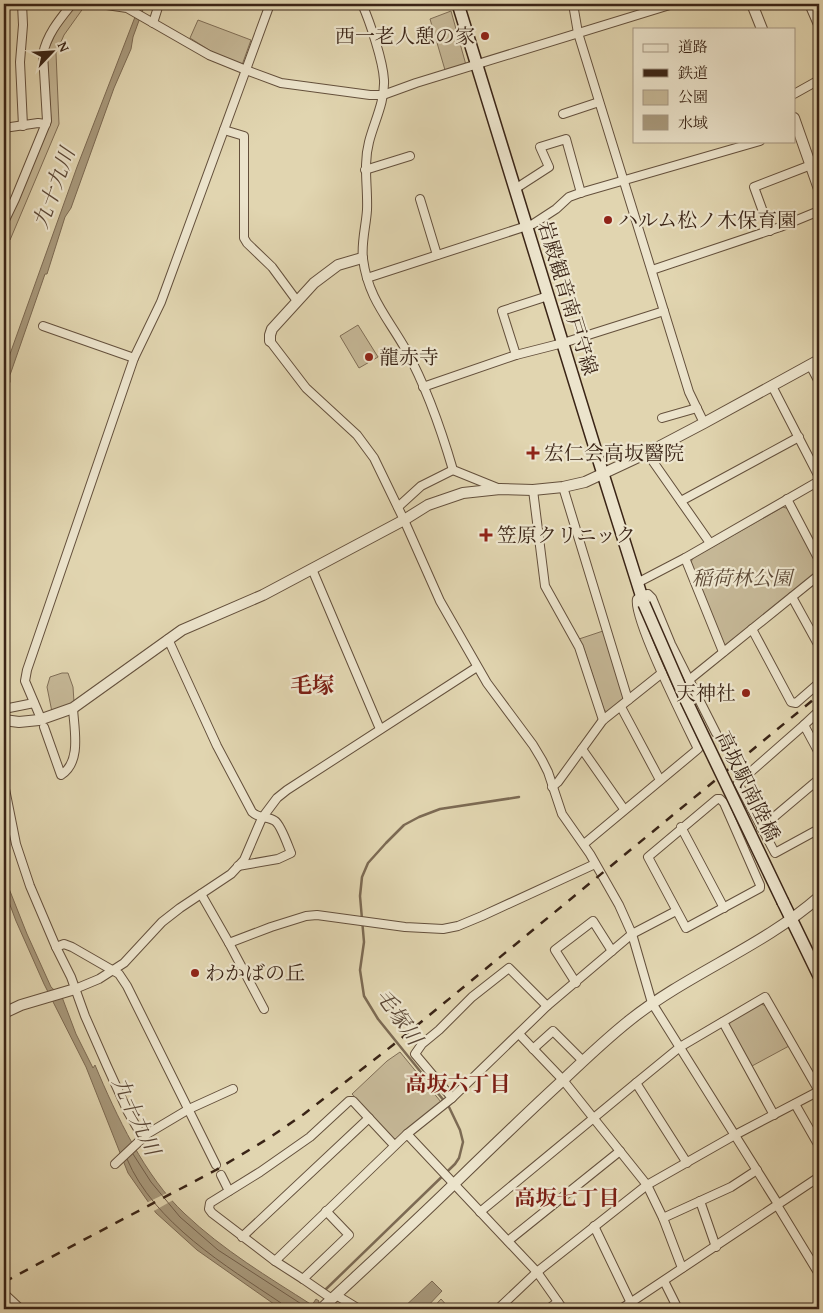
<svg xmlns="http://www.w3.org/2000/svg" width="823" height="1313" font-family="'Gentium Book Plus','Noto Serif JP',serif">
<rect width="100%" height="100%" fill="#e1d5b0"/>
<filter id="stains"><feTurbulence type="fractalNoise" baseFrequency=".004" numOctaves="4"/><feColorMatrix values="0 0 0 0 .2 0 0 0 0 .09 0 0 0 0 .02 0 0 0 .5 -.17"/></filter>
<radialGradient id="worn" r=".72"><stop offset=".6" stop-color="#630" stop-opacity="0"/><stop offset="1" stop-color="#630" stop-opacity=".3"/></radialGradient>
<!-- green -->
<g fill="#c5b796" stroke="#806e56">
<path d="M74,6L84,7L64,35L56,53L59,124L10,240L4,242V233L51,122L47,52L57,30Z"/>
<path d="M451,11L466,65L445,70L430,19Z"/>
<path d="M198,20L251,40L242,65L222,58L190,38Z"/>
<path d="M358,325L378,357L359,368L340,336Z"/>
<path d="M783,507L789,509L819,566V571L726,645L722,644L691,562L693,558Z"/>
<path d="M603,631L624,697L622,701L607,712L604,710L584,649L579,639Z"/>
<path d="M62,673H68L73,687L74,702L52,712L47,687L50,677Z"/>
<path d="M761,1004L766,1006L789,1046L752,1066L729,1026L730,1022Z"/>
<path d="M400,1052L441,1102L397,1139H394L352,1094L387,1061Z"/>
<path d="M441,1299L449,1308L448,1309H432Z"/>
</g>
<!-- water -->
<g fill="#a8997c" stroke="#7c6a53">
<path d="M140,4H145L133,37L131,49L114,88L71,208L65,217L47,274H45L10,375V382L4,393V375L10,354L77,167Z"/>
<path d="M4,876L27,934L51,987L62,997L76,1034L93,1068L95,1065C116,1115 145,1177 185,1214C223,1250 268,1277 312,1305L316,1299L319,1301L316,1308L318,1309H281L197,1250L156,1213L128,1173L86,1067L44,984L16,921L4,889Z"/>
<path d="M432,1281L442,1291L425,1309H402Z"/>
</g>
<!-- pier -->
<path fill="#e1d5b0" d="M169,1192L175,1199L152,1212L146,1203Z"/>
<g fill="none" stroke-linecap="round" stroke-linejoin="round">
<!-- shore -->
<g stroke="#715e49" stroke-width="1">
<path d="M133,1154L151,1182L180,1217L218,1250L309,1309"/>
<path d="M127,1159C154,1223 226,1266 281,1303L283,1309"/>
</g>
<!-- stream -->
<path stroke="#7c6a53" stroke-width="2.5" d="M325,1290L455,1164L459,1158L463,1142L460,1130L449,1107L378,1019L364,996L360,970L364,942L360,896L362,877L368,863L386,843L404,825L419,817L440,809L519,797"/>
<!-- minor casing -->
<g stroke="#64503c" stroke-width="10">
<g id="minor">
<path d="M22,4L23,25L20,62L23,126"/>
<path d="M100,4L127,8L209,55L246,70L281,83L370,95H383L416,83L673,4"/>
<path d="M362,4C370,22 383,61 384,80C385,102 374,122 369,142C363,165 368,187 367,210C366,226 361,243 363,259C368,298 388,318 406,350C427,388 441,429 453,470L500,489"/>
<path d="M573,4L578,33L689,392L704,423"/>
<path d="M809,4L819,27"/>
<path d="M153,23L159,4"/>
<path d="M794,94L819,80"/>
<path d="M563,114L599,102"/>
<path d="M4,128L38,123L46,124"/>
<path d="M224,130L244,136V238L247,243L272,267L297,301"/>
<path d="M365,170L410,156"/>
<path d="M515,189L549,167L540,147L566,139L581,193"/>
<path d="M420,199L437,255"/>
<path d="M4,222L15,199L47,121L43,54C47,34 60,19 72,4"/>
<path d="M770,231L754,187L811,165"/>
<path d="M652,270L780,227L819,211"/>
<path d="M367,278L533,224L556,209L569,197L580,193L760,141"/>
<path d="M43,326L134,358"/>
<path d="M270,341L306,388L357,435L374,458L404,520L440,601L487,683L533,745L542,760L548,772L562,814L590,854L619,905L632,934L652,1003L778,1204"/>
<path d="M516,355L502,311L548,296"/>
<path d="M810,365L819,382"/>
<path d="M772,386L819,477"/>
<path d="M423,387L516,355L563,343L664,311"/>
<path d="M662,418L697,408"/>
<path d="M647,453L710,543"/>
<path d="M563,487L628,700"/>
<path d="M533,490L545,586L579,647L603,720"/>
<path d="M787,499L819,560"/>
<path d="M681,501L799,437"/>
<path d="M398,507L421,486L453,470"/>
<path d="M312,569L380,729"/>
<path d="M637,583L685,558"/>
<path d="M792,597L819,646"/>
<path d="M752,629L791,702L796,703L819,683"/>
<path d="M168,639L217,746L252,812C259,819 268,816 275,821C281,825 288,846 291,853L278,859L238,866"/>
<path d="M723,652L685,558L819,481"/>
<path d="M689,680L819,575"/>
<path d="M621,707L660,780"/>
<path d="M4,709L34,703"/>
<path d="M39,714L25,681L27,670L134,358L161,302L270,4"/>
<path d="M804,725L819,711"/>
<path d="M44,727L61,775C82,762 74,729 73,708"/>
<path d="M582,749L624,809"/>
<path d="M819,753L804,725L738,783L775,853L819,829"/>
<path d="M4,784L16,844L30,886L56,947L71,977L85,1016L107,1066L128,1112L139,1131L143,1136"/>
<path d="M552,787L558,782L603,720L662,673"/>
<path d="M717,799H720L724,803L760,885V888L686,928L648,857Z"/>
<path d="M681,827L724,908"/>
<path d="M761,828L819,779"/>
<path d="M584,844L698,749C687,726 632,617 637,599L642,595L648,594L652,598L671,644L716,733"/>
<path d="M201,894L229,943L264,1009"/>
<path d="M229,943L271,927L306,916L317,915L405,927L443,929L458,926L482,916L595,864"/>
<path d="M56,947L64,944L72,947L119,974L127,986L216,1165"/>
<path d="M576,983L555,950L593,921L612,951"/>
<path d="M75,989L99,979L124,963L162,922L180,908L231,874L244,860L262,818L277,798L287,790L477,667"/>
<path d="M723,1022L774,1115"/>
<path d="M519,1034L563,1080L647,1185L663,1218L682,1268"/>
<path d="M533,1049L553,1031L583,1061"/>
<path d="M452,1098L415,1054L422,1044L439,1030L472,997L509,968L547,1006"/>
<path d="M795,1104L819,1146"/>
<path d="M407,1134L452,1098L547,1006L632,934L676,911"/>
<path d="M687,1163L636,1083L680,1047L765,997L819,1091"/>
<path d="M115,1164L147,1134L189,1109L233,1089"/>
<path d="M221,1175L229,1191"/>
<path d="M700,1201L716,1247"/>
<path d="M777,1205L819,1274"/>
<path d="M480,1212L636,1083"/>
<path d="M663,1218L731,1187L757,1170"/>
<path d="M594,1226L631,1303"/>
<path d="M242,1237L369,1118"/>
<path d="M508,1241L620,1151"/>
<path d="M275,1261L212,1213L209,1209L210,1203L260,1172L310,1137L349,1101H353L394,1145"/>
<path d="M303,1279L349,1235L326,1211"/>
<path d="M664,1281L678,1309"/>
<path d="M336,1295L359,1309"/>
<path d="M332,1299L303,1279L275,1261L407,1134L537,1272L563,1309"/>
<path d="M498,1309L537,1272L647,1185L735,1135L819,1091"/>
<path d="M548,1309L558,1302"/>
<path d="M621,1309L819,1177"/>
</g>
</g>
<!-- tertiary casing -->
<g stroke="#64503c" stroke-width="12">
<g id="tertiary">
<path d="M752,4L762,29"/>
<path d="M794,118L819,189"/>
<path d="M270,341V335L272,329L314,283L338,265L362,258"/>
<path d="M4,720L19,722L39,720L73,708L182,630L263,595L404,520L428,505L463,493L500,489L533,490L563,487L585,482L647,453L704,423L819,360"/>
<path d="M4,1013L21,1005L75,989"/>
<path d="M4,1295L19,1309"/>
<path d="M321,1309C366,1267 412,1225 456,1182C491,1148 526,1114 562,1081C584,1060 606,1039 630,1020C689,973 762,947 819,897"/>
</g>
</g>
<!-- secondary casing -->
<g stroke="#3a2416" stroke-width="14">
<g id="secondary">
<path d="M458,4L603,474L644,604"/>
<path d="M783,902L819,976"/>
</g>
</g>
<!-- minor -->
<use href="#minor" stroke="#ece4cc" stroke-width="8"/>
<!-- tertiary -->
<use href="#tertiary" stroke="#ece4cc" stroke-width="10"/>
<!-- secondary -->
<use href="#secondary" stroke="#ece4cc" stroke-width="11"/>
<!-- rail -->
<path stroke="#3a2416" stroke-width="2.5" stroke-dasharray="9 9" stroke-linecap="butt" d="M4,1282L216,1170L269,1138L304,1114L393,1045L819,695"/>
<!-- secondary-bridge casing -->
<g stroke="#3a2416" stroke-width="14" stroke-linecap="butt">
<path id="secondary-bridge" d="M644,604L685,698L783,902"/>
</g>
<!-- secondary-bridge -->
<use href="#secondary-bridge" stroke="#ece4cc" stroke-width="11"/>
</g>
<!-- markers -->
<g fill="#8f2418" stroke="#ece4cc" stroke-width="2">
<circle cx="485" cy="36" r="5"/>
<circle cx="608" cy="220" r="5"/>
<circle cx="369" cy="357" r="5"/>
<path d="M530.5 445.5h5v5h5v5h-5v5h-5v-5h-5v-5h5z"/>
<path d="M483.5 527.5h5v5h5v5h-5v5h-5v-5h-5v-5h5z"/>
<circle cx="746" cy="693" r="5"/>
<circle cx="195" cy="973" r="5"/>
</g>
<g text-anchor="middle" stroke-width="4.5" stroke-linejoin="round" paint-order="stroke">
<!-- poi labels -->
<g font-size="20" fill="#3a2416" stroke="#ece4cc" text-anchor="start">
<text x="475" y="43" text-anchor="end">西一老人憩の家</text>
<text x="618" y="227">ハルム松ノ木保育園</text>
<text x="379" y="364">龍赤寺</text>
<text x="544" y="460">宏仁会高坂醫院</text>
<text x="497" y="542">笠原クリニック</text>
<text x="736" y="700" text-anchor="end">天神社</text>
<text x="205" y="980">わかばの丘</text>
</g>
<!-- street labels -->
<g font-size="20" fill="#3a2416" stroke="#ece4cc">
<text transform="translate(568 298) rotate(73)" y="7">岩殿観音南戸守線</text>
<text transform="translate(748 786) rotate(64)" y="7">高坂駅南陸橋</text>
</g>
<!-- park labels -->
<g font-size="20" font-style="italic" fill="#5d4936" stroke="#ece4cc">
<text x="742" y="585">稲荷林公園</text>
</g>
<!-- water labels -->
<g font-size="21" font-style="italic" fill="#5b4735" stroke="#ece4cc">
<text transform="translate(54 188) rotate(-70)" y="7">九十九川</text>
<text transform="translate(399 1017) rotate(55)" y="7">毛塚川</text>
<text transform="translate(136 1116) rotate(65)" y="7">九十九川</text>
</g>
<!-- neighbourhood labels -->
<g font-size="21" font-weight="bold" fill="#7a1f14" stroke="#ece4cc">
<text x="458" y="1091">高坂六丁目</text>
<text x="567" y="1205">高坂七丁目</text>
</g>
<!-- quarter labels -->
<g font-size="22" font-weight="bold" fill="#7a1f14" stroke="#ece4cc">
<text x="312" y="693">毛塚</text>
</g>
</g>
<!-- margin -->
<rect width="823" height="1313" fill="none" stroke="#e1d5b0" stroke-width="20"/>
<rect x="5" y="5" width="813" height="1303" fill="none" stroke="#3a2416" stroke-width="2.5"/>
<rect x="10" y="10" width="803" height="1293" fill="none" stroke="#3a2416"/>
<!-- legend -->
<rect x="633" y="28" width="162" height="115" fill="#ece4cc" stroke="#a59783"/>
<rect x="643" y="44" width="25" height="8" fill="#ece4cc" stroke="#a59783"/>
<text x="678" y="52" font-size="15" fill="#3a2416">道路</text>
<rect x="643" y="69" width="25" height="8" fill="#3a2416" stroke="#a59783"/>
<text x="678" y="78" font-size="15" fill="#3a2416">鉄道</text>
<rect x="643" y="90" width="25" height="15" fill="#c5b796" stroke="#a59783"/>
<text x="678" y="102" font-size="15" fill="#3a2416">公園</text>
<rect x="643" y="115" width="25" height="15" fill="#a8997c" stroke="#a59783"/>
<text x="678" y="128" font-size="15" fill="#3a2416">水域</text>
<!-- north arrow -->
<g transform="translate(52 52) rotate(65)" stroke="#ece4cc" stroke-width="4" paint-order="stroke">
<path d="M0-4L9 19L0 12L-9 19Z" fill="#3a2416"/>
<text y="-8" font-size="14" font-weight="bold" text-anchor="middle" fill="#3a2416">N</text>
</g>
<rect width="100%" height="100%" filter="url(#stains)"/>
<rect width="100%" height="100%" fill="url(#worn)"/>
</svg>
